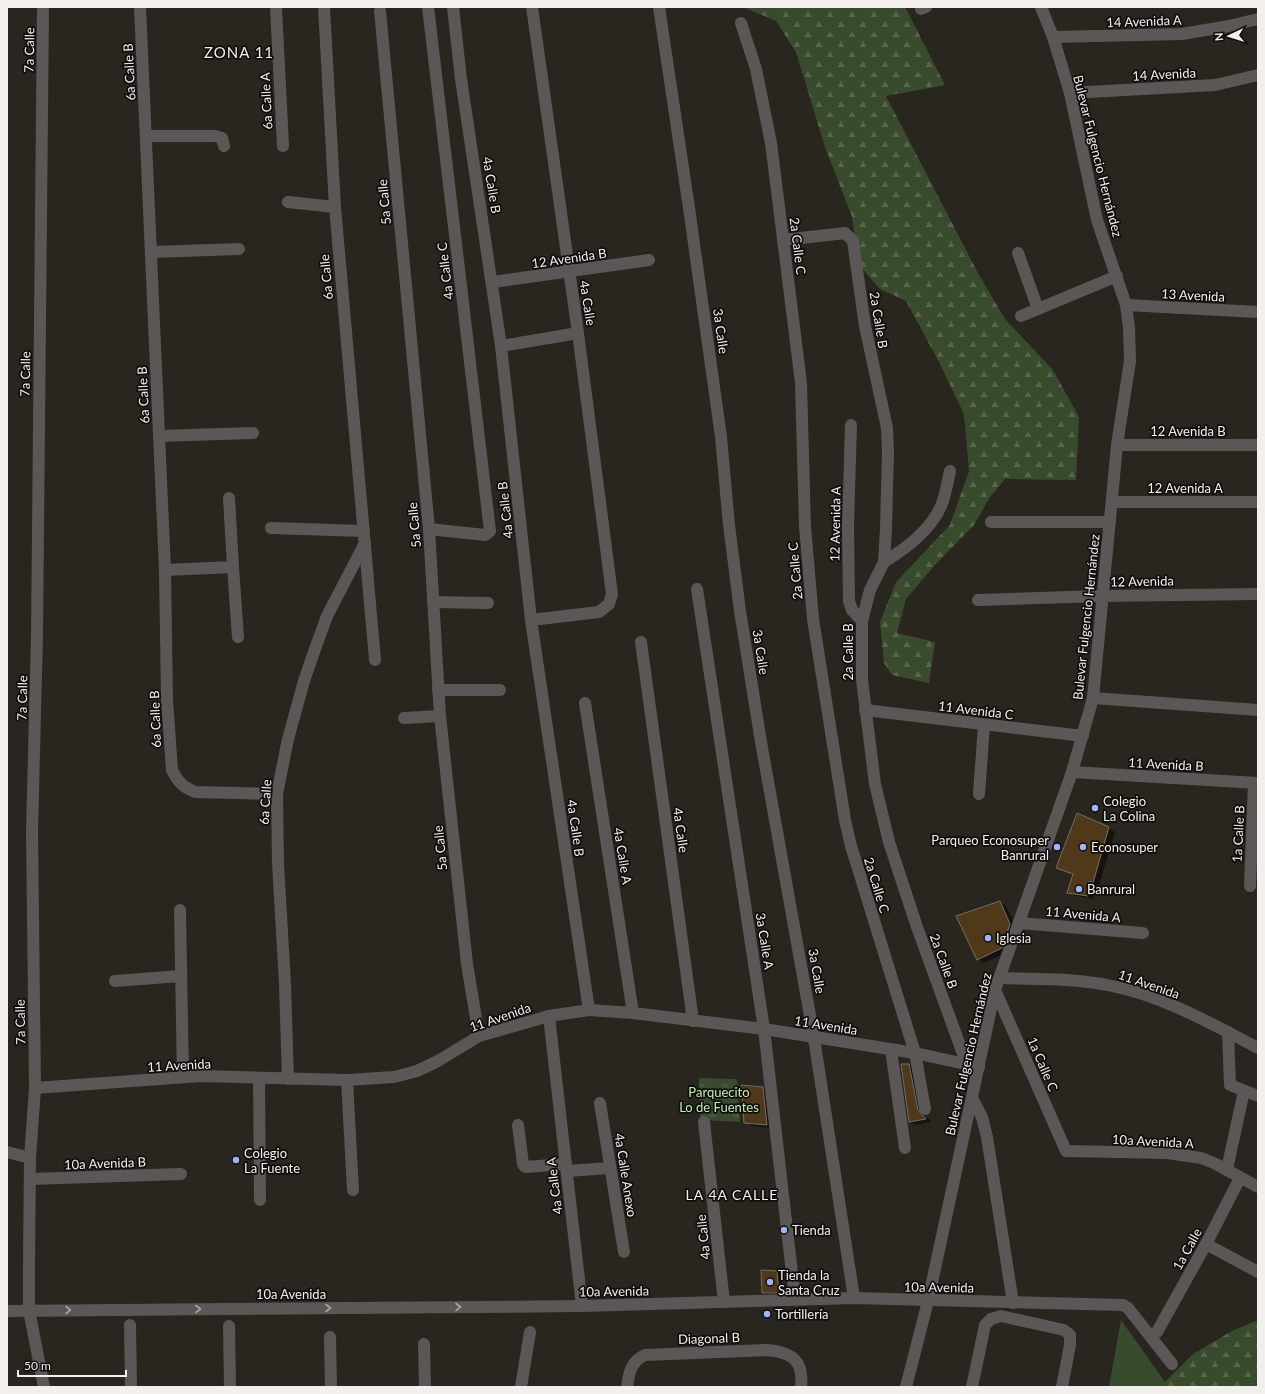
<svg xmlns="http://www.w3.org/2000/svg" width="1265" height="1394" font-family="Lato,sans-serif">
<defs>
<pattern id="forest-firs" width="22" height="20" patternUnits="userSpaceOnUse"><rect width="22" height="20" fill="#384c2d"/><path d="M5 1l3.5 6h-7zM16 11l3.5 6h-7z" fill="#55664c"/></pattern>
<pattern id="park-tufts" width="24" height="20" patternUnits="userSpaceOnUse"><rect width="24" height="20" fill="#384c2d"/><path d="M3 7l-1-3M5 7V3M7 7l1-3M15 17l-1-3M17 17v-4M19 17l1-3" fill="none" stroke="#55664c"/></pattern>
</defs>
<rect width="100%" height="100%" fill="#29251f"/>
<!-- green -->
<g fill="#384c2d">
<path d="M1121,1320L1165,1382L1164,1387H1109Z"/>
<path d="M1258,1374V1387H1239L1248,1378Z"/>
</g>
<!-- forest -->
<g fill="url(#forest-firs)">
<path d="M743,7H905L945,85L886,96L979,275L1005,319L1053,370L1079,417L1076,480L1005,479L990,497L974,525L934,566L906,599L897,633L935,642L929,683L892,675L884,663L880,622L896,582L950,525L969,471L964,414L939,362L906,301L880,289L859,265L852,217L825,147L796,52L776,21Z"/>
<path d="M1258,1320V1374L1248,1378L1239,1387H1164L1165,1382L1193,1354L1232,1331Z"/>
</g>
<!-- park -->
<path fill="url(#park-tufts)" d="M699,1078L737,1079L740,1122L700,1120Z"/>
<!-- shadow -->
<g fill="#0007">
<path d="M1108,828L1115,832L1099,885L1096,884L1094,899L1075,896L1068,893L1074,875L1057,867Z"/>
<path d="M1000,902L1006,906L1017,928L1009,951L984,963L978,959Z"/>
<path d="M909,1065L916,1069L924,1115L932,1122L916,1125L910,1122Z"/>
<path d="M763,1088L770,1092L774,1128L752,1126L745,1122Z"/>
<path d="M777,1272L781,1274L783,1295H767L763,1293Z"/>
</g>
<!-- building -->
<g fill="#503918" stroke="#736e68">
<path d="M1077,813L1109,827L1093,883L1090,881L1088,896L1067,893L1073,874L1056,868Z"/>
<path d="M1000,901L1010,924L1002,948L977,960L956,916Z"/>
<path d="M901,1064H909L918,1110L926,1119L909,1122Z"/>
<path d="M741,1085L763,1087L767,1125L744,1123Z"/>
<path d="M761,1270L777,1271L779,1293H762Z"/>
</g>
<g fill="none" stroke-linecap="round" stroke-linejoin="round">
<!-- minor -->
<g stroke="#5b5757" stroke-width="12">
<path d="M43,7L37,636L32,831L35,1088L30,1158L29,1265V1310L44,1387"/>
<path d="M140,7L165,570L167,699L172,770C178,782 183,787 195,792L277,794"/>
<path d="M276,7L283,146"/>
<path d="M324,7L335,207L375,660"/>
<path d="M428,7L490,531L485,535L429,529"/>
<path d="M453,7L461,79L501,346L531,620L589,1010"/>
<path d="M659,7L689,208L721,437L729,525L740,611L761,742L814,1038L854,1298"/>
<path d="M921,9L926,7"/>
<path d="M380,11L429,529L440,716L467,964L479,1036"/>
<path d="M741,23L756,69L771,143L801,383L805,526L813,619L845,820L851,846L915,1053L925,1109"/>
<path d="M1053,37L1182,34L1229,26L1258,19"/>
<path d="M1070,93L1215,85L1258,75"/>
<path d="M146,136H215L222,138L224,146"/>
<path d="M288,202L335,207"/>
<path d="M783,240L845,233L853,241L865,326L887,428L888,452L886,528L884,562L870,590L862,621V680L875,784L889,842L917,927L967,1065"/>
<path d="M151,252L239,249"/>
<path d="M1018,253L1038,309"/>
<path d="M493,282L649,260"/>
<path d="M1126,305L1258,312"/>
<path d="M1021,316L1117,276"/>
<path d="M501,346L578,333"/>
<path d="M851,425L848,526L849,601L852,610L862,621"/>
<path d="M159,436L253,433"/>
<path d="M1117,445H1258"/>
<path d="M1112,502H1258"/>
<path d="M991,522H1110"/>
<path d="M271,528L364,531"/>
<path d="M884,562C907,548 934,528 943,501C946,491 948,481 950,471"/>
<path d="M233,567L238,637"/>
<path d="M165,570L233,567L229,498"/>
<path d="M697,589L764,1029L795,1299"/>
<path d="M978,600L1102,596L1258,594"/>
<path d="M433,602L488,603"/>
<path d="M531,620L599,612L609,604L612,594L578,333L532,7"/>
<path d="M641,642L693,1021"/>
<path d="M438,690H500"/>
<path d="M1093,698L1258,710"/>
<path d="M585,703L633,1013"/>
<path d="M865,710L1083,736"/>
<path d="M404,718L440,716"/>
<path d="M1072,772L1258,783"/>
<path d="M979,794L984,725"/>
<path d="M1250,886L1254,783"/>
<path d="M180,910L183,1077"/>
<path d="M1019,923L1143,933"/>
<path d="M999,978C1037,979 1075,978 1112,986C1163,996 1212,1024 1258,1048"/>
<path d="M115,981L181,976"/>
<path d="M995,990L1066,1151L1168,1153L1201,1158L1214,1163L1258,1187"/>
<path d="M549,1016L582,1306"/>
<path d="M1228,1032L1230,1085L1258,1096"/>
<path d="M891,1050L905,1148"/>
<path d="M259,1078L260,1200"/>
<path d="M288,1079L285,984L278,863L277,794L288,739L304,681L315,649L327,616L365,543"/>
<path d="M347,1080L353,1190"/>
<path d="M35,1088L201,1076L347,1080L394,1077L417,1071L438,1061L479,1036L549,1016L589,1010L633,1013L764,1029L915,1053L979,1067"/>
<path d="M972,1098L982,1117L987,1137L1013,1303"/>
<path d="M600,1103L624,1252"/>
<path d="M704,1122L724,1302"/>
<path d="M518,1125L523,1164L525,1167L566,1164"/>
<path d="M7,1152L30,1158"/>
<path d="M1227,1169L1244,1091"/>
<path d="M567,1171L610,1168"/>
<path d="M30,1179L181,1174"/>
<path d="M1206,1244L1258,1272"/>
<path d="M7,1311L582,1306L854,1298L1123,1305L1128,1308L1172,1364"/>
<path d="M130,1325L131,1387"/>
<path d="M229,1326L230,1387"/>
<path d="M1157,1332L1206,1244L1240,1178"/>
<path d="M330,1337L331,1387"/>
<path d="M424,1344L425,1387"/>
<path d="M521,1387L530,1332"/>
<path d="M627,1387C629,1373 631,1361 645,1355L767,1350C792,1352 804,1361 801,1387"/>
<path d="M906,1387L928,1301L995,990L1072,772L1093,698L1117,445L1130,361L1129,328L1126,305L1097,220L1070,93L1053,37L1041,7"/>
<path d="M972,1387L985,1325L991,1319L1001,1316L1064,1330L1070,1335V1345L1062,1387"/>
</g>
</g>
<!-- one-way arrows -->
<defs><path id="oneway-chevron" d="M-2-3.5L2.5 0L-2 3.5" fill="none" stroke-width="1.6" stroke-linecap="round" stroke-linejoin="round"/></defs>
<g stroke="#a6a3a2">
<use href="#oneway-chevron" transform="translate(458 1307)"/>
<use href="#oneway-chevron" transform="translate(328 1308)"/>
<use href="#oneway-chevron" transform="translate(198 1309)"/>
<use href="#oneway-chevron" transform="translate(68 1310)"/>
</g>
<!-- markers -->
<g fill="#a0b3fd" stroke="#100e0c" stroke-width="1.5">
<circle cx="1095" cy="808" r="4"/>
<circle cx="1057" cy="847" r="4"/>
<circle cx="1083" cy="847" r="4"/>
<circle cx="1079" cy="889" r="4"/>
<circle cx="988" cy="938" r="4"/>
<circle cx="236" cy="1160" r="4"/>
<circle cx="784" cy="1230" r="4"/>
<circle cx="770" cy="1282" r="4"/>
<circle cx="767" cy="1314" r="4"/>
</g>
<g text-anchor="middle" stroke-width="3.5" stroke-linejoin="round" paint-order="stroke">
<!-- street labels -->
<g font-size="13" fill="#f2efec" stroke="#100e0c">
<text transform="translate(1144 21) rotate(-2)" y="5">14 Avenida A</text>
<text transform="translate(29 50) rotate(-89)" y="5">7a Calle</text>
<text transform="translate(129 72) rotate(-93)" y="5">6a Calle B</text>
<text transform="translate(1164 74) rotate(-3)" y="5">14 Avenida</text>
<text transform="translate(266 101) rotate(-93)" y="5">6a Calle A</text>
<text transform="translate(1098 156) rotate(76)" y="5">Bulevar Fulgencio Hernández</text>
<text transform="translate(492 185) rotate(81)" y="5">4a Calle B</text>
<text transform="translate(384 202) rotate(-95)" y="5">5a Calle</text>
<text transform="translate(798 246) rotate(83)" y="5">2a Calle C</text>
<text transform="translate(569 258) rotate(-8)" y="5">12 Avenida B</text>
<text transform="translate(445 271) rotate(-97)" y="5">4a Calle C</text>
<text transform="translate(326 277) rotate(-95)" y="5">6a Calle</text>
<text transform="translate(1193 295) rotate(3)" y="5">13 Avenida</text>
<text transform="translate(588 303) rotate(81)" y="5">4a Calle</text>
<text transform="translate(879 320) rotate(81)" y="5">2a Calle B</text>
<text transform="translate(721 331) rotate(82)" y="5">3a Calle</text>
<text transform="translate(25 374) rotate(-89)" y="5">7a Calle</text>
<text transform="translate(143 395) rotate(-93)" y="5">6a Calle B</text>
<text x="1188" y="436">12 Avenida B</text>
<text x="1185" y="493">12 Avenida A</text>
<text transform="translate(505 510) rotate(-96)" y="5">4a Calle B</text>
<text transform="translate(835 524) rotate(-89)" y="5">12 Avenida A</text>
<text transform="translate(414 525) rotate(-95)" y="5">5a Calle</text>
<text transform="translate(795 571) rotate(-95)" y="5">2a Calle C</text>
<text transform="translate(1142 581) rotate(-1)" y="5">12 Avenida</text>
<text transform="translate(1086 617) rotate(-84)" y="5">Bulevar Fulgencio Hernández</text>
<text transform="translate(761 652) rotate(81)" y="5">3a Calle</text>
<text transform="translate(848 652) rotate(-90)" y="5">2a Calle B</text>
<text transform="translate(22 698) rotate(-89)" y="5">7a Calle</text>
<text transform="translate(976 710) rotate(7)" y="5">11 Avenida C</text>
<text transform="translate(155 719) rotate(-92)" y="5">6a Calle B</text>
<text transform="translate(1166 764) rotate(3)" y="5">11 Avenida B</text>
<text transform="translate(265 802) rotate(-86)" y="5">6a Calle</text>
<text transform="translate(576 828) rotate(82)" y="5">4a Calle B</text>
<text transform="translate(681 830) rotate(82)" y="5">4a Calle</text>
<text transform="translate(1238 834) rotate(-87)" y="5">1a Calle B</text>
<text transform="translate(440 848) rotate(-96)" y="5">5a Calle</text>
<text transform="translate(623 856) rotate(81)" y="5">4a Calle A</text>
<text transform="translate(877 885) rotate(73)" y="5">2a Calle C</text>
<text transform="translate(1083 914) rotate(5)" y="5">11 Avenida A</text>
<text transform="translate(765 941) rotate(81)" y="5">3a Calle A</text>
<text transform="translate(944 961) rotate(70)" y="5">2a Calle B</text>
<text transform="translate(817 971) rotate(80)" y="5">3a Calle</text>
<text transform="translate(1149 984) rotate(19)" y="5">11 Avenida</text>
<text transform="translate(500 1017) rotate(-19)" y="5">11 Avenida</text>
<text transform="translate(20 1022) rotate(-91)" y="5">7a Calle</text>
<text transform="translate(826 1025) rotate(9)" y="5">11 Avenida</text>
<text transform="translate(968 1054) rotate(-77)" y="5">Bulevar Fulgencio Hernández</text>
<text transform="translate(1043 1064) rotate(67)" y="5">1a Calle C</text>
<text transform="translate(179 1065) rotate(-3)" y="5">11 Avenida</text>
<text transform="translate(1153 1141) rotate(3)" y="5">10a Avenida A</text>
<text transform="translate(105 1163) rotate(-2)" y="5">10a Avenida B</text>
<text transform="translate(626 1175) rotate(81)" y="5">4a Calle Anexo</text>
<text transform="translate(554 1186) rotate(-97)" y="5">4a Calle A</text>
<text transform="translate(703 1237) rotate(-96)" y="5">4a Calle</text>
<text transform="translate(1187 1249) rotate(-61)" y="5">1a Calle</text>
<text transform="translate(939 1287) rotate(1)" y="5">10a Avenida</text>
<text transform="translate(614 1291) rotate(-1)" y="5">10a Avenida</text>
<text x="291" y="1299">10a Avenida</text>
<text transform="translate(709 1338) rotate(-2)" y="5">Diagonal B</text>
</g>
<!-- poi labels -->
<g font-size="13" fill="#f2efec" stroke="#100e0c" text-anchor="start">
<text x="1103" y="806">Colegio<tspan x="1103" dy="15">La Colina</tspan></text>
<text x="1049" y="845" text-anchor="end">Parqueo Econosuper<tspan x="1049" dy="15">Banrural</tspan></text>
<text x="1091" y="852">Econosuper</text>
<text x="1087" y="894">Banrural</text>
<text x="996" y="943">Iglesia</text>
<text x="244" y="1158">Colegio<tspan x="244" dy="15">La Fuente</tspan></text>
<text x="792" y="1235">Tienda</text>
<text x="778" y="1280">Tienda la<tspan x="778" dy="15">Santa Cruz</tspan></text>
<text x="775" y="1319">Tortillería</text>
</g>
<!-- park labels -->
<g font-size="13" fill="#c4ebb1" stroke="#100e0c">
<text x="719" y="1097">Parquecito<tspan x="719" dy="15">Lo de Fuentes</tspan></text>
</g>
<!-- neighbourhood labels -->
<g font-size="14" letter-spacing="1" fill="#f2efec" stroke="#100e0c">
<text x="732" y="1200">LA 4A CALLE</text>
</g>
<!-- quarter labels -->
<g font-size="15" letter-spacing="1" fill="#f2efec" stroke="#100e0c">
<text x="239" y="58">ZONA 11</text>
</g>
</g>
<!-- border -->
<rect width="1265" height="1394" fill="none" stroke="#f2efec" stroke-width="16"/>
<!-- north arrow -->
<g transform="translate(1229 36) rotate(266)" stroke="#100e0c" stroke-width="3" paint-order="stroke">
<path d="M0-3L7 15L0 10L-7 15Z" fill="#f2efec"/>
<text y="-6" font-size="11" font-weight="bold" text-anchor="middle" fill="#f2efec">N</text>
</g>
<!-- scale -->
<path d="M18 1370v6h108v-6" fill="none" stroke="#f2efec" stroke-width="2"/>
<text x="24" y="1370" font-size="12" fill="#f2efec" stroke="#100e0c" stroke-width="3" paint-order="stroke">50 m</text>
</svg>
